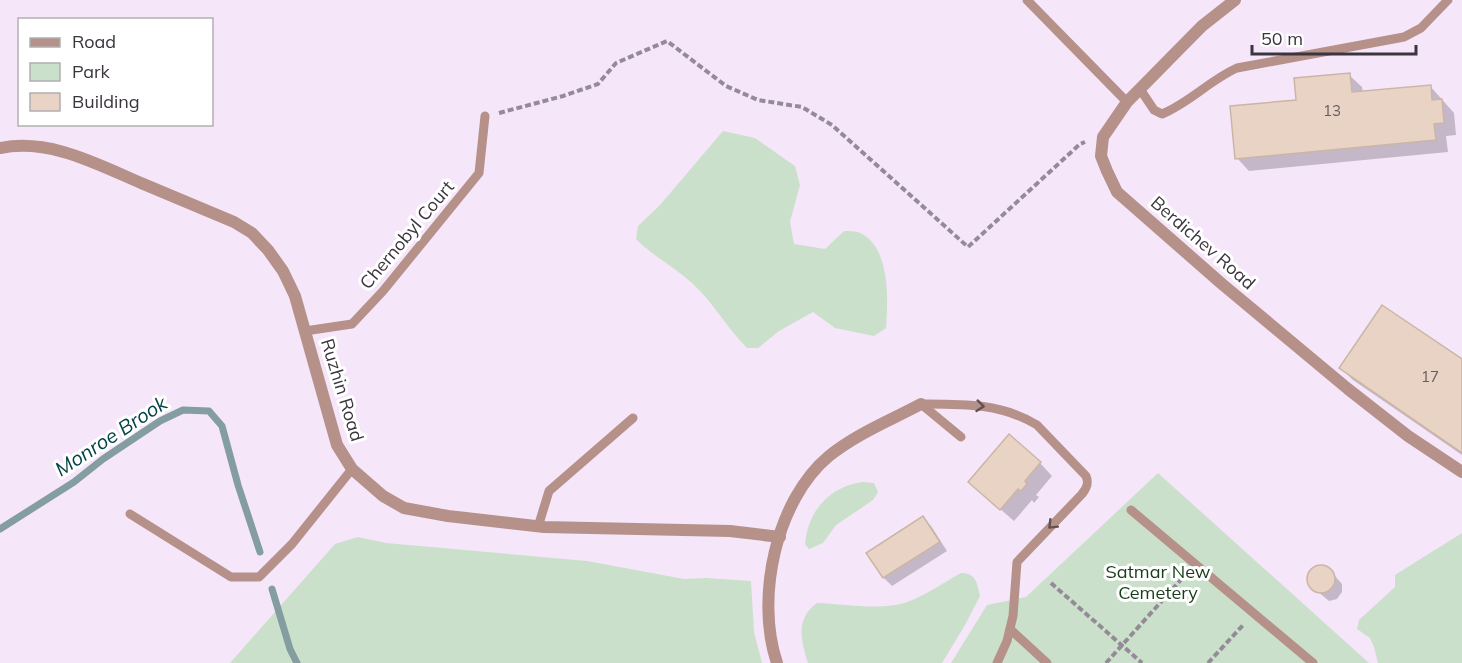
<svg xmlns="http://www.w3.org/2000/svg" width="1462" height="663" font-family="Mulish,sans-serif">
<rect width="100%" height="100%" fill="#f6e6fa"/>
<!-- green -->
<g fill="#cae0ca">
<path d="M723,131L755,138L795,166L800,185L790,222L794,244L825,249L844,231C848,231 854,231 858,232C891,245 888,301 886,328L874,336L835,328L813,312L779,331L758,348H747C727,328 713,302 692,283C674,267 653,256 636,239L638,226L660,205Z"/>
<path d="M1158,473L1369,663H951L987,605L1026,597Z"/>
<path d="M862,482L874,483L878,492L873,500L836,525L823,543L809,549L805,544C808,511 829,487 862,482Z"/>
<path d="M1462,533V663H1378L1374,647L1370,638L1357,629L1359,620L1395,587V575Z"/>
<path d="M358,537L386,543L587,561L684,579L706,578L751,581L754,632L762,663H230L335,544Z"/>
<path d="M961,573C976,573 977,583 980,596L965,625L942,663H808C801,640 795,619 817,603C844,604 882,611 907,602C926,595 943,583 961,573Z"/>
</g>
<!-- shadow -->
<g fill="#0003">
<path d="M1349,75L1362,87L1363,93L1430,86L1454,113L1456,135L1446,136L1448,152L1249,171L1237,158L1298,101Z"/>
<path d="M1462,360V455L1353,380L1341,368Z"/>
<path d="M1040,463L1052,476L1036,495L1039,497L1034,503L1032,500L1014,521L983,494Z"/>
<path d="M923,518L931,526L947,551L892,586L884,578L868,553Z"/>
<path d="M1320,566L1328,568L1342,584V592L1337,599L1329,601L1310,585V573Z"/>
</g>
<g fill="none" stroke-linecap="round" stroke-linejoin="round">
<!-- stream -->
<g stroke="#839da1" stroke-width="7">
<path d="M0,529L74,482L103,459L160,421L183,410L209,411L222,426L238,485L260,552"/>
<path d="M272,589L290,649L297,663"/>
</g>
</g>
<!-- building -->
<g fill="#e9d3c4" stroke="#cbb5a7" stroke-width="1.5">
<path d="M1350,73L1352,92L1431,85L1432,100L1442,99L1444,123L1434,124L1436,140L1235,159L1230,106L1296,100L1294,78Z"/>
<path d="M1382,305L1462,359V453L1339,368Z"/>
<path d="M1009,434L1041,462L1025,481L1027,484L1021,491L1018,489L1000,510L968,482Z"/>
<path d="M923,516L940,542L883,578L866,553Z"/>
<circle cx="1321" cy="579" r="14"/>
</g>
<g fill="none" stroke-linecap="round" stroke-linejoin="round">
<!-- path -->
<g stroke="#958b98" stroke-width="4" stroke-dasharray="6 3" stroke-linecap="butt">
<path d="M499,113L563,96L598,84L616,63L667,41L726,86L758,100L802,107L832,125L968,247L1080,144L1085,142"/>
<path d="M1051,583L1142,663"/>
<path d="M1106,663L1187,573"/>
<path d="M1208,663L1244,624"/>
</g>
<!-- lane -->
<g stroke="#b6918a" stroke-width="9">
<path d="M1027,0L1127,102"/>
<path d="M1140,89L1154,110L1162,114C1189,103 1210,80 1237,68L1404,37L1421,28L1448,0"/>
<path d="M305,331L352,324L383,291L479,173L485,116"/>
<path d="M921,404C962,404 1001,403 1037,425L1086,476C1089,483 1087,488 1082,494L1017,562L1013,616L1007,641L997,663"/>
<path d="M921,404L961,437"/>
<path d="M1131,510L1313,663"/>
<path d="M130,514L231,577H259L292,544L352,469"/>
<path d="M538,527L549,491L633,418"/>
<path d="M1010,629L1047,663"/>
</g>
<!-- street -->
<g stroke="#b6918a" stroke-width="12">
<path d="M1235,0L1202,26L1127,102L1103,137L1101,156L1107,171L1117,192L1222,284L1348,389L1408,436L1462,472"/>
<path d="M0,148C49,138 97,164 141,183C172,196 203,209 234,222L252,233L268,250L283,271L295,296L337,445L352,469L383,496L404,508L448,516L544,527L730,531L780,537"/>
<path d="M777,663C755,598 776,500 829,456C856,434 891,420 921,404"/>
</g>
</g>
<!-- one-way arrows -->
<defs><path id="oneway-chevron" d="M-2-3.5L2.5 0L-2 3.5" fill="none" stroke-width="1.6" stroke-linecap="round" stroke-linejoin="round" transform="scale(1.5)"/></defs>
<g stroke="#605154">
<use href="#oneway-chevron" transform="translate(980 406) rotate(6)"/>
<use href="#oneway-chevron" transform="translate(1052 525) rotate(135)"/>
</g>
<g text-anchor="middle" stroke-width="6" stroke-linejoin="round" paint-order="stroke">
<!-- number labels -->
<g font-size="15" fill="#665c5f">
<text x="1332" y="116">13</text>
<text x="1430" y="382">17</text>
</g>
<!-- street labels -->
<g font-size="18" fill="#3b353d" stroke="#fff">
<text transform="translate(407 235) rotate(-50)" y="6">Chernobyl Court</text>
<text transform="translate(1203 243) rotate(41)" y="6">Berdichev Road</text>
<text transform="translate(342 390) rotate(73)" y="6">Ruzhin Road</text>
</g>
<!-- park labels -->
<g font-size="18" fill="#183c1a" stroke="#fff">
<text x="1158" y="578">Satmar New<tspan x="1158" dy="21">Cemetery</tspan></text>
</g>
<!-- water labels -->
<g font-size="20" font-style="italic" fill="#024346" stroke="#fff">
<text transform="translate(111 436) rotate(-33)" y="7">Monroe Brook</text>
</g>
</g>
<!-- legend -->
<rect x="18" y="18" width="195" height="108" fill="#ffffff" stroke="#b1aeb1" stroke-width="1.5"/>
<rect x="30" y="38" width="30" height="9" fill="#b6918a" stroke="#b1aeb1" stroke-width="1.5"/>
<text x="72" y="48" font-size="18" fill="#3b353d">Road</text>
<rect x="30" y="63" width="30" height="18" fill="#cae0ca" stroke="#b1aeb1" stroke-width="1.5"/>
<text x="72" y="78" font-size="18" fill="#3b353d">Park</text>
<rect x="30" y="93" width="30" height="18" fill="#e9d3c4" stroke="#b1aeb1" stroke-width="1.5"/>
<text x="72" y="108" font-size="18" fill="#3b353d">Building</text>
<!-- scale -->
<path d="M1252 45v9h164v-9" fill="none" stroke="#3b353d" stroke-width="3"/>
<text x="1261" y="45" font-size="18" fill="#3b353d" stroke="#ffffff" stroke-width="4.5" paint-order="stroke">50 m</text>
</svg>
